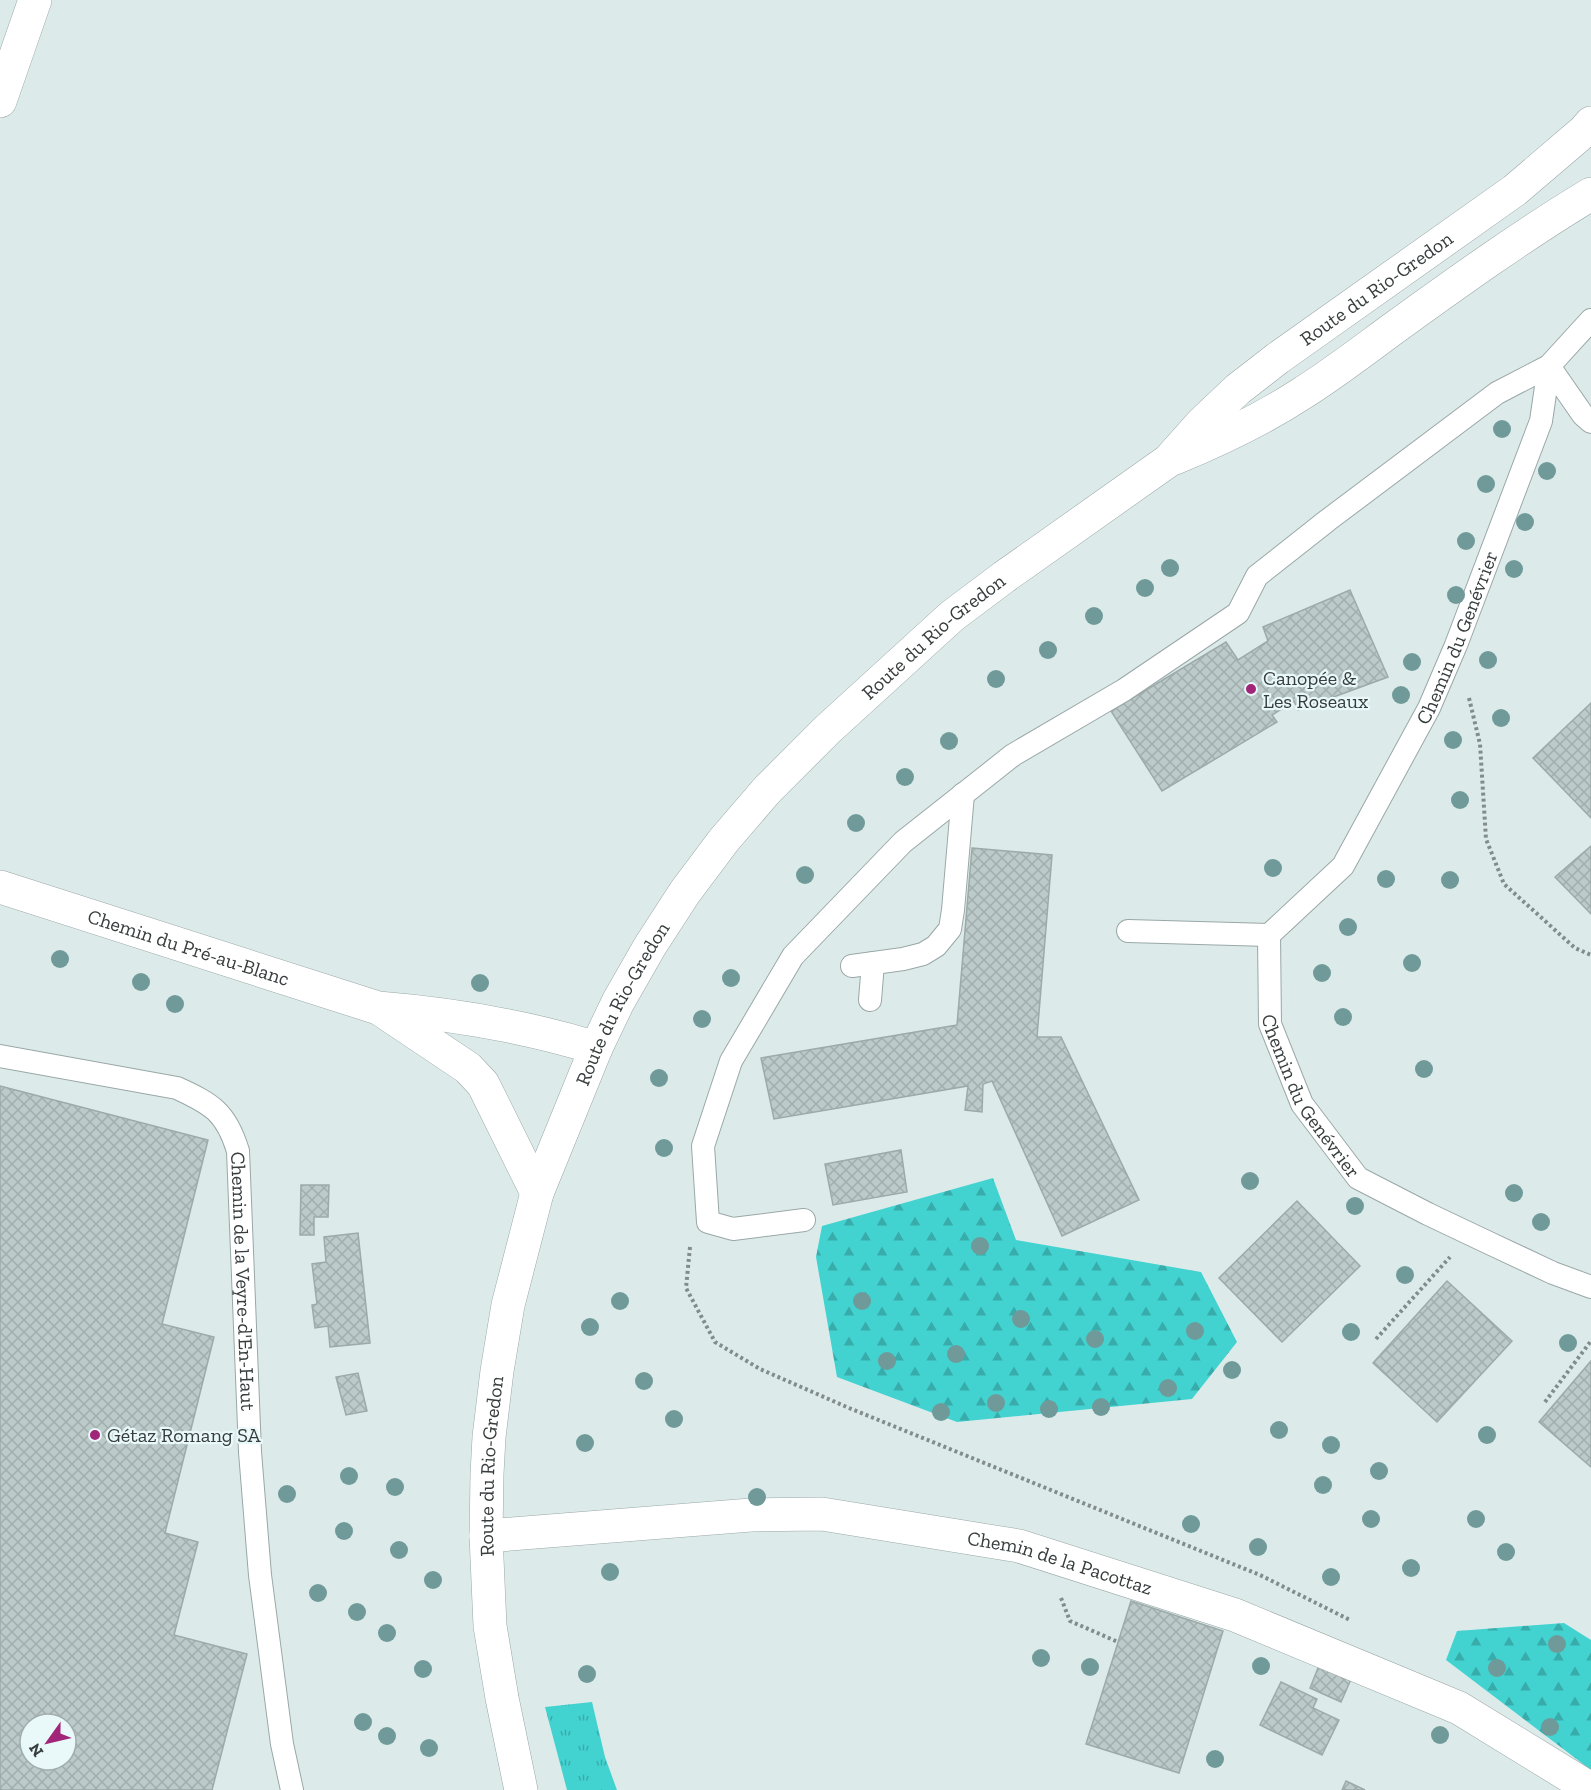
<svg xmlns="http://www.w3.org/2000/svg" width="1591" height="1790" font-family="'Zilla Slab',serif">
<defs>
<pattern id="grass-tufts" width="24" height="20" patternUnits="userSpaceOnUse" patternTransform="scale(1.5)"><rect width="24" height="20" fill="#42d3d1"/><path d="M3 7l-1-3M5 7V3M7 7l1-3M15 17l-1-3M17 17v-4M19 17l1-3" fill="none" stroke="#38acab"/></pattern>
<pattern id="forest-firs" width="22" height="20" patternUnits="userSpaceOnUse" patternTransform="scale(1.5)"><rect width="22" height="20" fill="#42d3d1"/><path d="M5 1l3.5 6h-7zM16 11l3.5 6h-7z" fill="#38acab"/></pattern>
<pattern id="building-cross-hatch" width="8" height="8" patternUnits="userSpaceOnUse" patternTransform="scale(1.5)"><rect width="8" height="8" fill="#bccaca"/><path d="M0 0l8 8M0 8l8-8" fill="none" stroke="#a2aeae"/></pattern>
</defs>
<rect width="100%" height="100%" fill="#dcebea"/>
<!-- grass -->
<path fill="url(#grass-tufts)" d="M592,1702L605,1757L617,1790H567L545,1707Z"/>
<!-- forest -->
<g fill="url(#forest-firs)">
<path d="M993,1178L1016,1240L1201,1272L1237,1342L1192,1399L957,1422L837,1377L816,1257L822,1226Z"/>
<path d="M1564,1623L1591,1640V1770L1446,1660L1457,1631Z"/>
</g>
<!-- building -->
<g fill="url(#building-cross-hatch)" stroke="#9caaa9" stroke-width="1.5" fill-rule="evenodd">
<path d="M1350,590L1388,677L1298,710L1294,701L1272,715L1277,722L1162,791L1111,711L1226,642L1238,660L1268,641L1263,627Z"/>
<path d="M1591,703V818L1533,758Z"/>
<path d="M1591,846V914L1555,877Z"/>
<path d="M972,848L1052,855L1037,1037H1061L1139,1200L1062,1236L992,1081L983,1084L982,1112L965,1110L968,1086L774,1119L761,1058L957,1025Z"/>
<path d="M0,1086L208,1140L162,1324L214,1337L165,1533L198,1542L174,1635L247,1654L212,1790H0ZM30,1724H66V1760H30Z"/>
<path d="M901,1150L907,1192L833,1205L825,1164Z"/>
<path d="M301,1185H329L328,1217H314V1235H300Z"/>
<path d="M1297,1201L1360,1266L1282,1342L1219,1278Z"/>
<path d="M358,1233L370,1343L330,1347L328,1326L315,1328L312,1305L317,1304L312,1264L326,1262L324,1237Z"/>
<path d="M1447,1281L1512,1341L1437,1422L1373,1363Z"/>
<path d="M1591,1361V1467L1539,1422Z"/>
<path d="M358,1373L367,1411L346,1415L336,1377Z"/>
<path d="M1131,1601L1223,1631L1179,1773L1086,1744Z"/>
<path d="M1320,1663L1352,1677L1341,1702L1310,1688Z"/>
<path d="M1281,1682L1317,1699L1313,1708L1339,1720L1322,1755L1260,1725Z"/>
<path d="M1346,1781L1365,1790H1342Z"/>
</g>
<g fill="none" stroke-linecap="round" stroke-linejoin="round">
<!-- service casing -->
<g stroke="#9aa7a7" stroke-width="24">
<g id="service">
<path id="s1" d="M1128,931L1269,935L1343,866L1429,708L1456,645L1541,421L1549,366L1583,415L1591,422"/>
<path id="s2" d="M1269,935L1270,1024L1302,1104L1358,1178L1428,1214L1487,1242L1553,1273L1591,1287"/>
<path d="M852,966L903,959L923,954L936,946L950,929L953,910L963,794"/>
<path d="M870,1000L873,963"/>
<path id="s3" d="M0,1056L177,1088C212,1104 226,1112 238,1151L250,1452L260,1575L282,1744L292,1790"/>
<path d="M804,1220L733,1229L708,1222L703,1146L731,1061L793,956L903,842L1013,755L1124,690L1238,613L1257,576L1328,520L1497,393L1549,366L1591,320"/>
</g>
</g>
<!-- minor casing -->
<g stroke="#9aa7a7" stroke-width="34">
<g id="minor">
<path id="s4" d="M486,1536L751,1515L822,1514L1019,1546L1235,1615L1459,1708L1591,1789"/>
</g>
</g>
<!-- tertiary casing -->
<g stroke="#9aa7a7" stroke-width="34">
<g id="tertiary">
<path id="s5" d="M0,887L378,1008C452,1014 525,1026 596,1048"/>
<path d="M380,1009L468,1068L483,1084L537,1193"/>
</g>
</g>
<!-- secondary casing -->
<g stroke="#9aa7a7" stroke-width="34">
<g id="secondary">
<path d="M1175,458C1219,440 1261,420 1301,394C1333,374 1364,350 1394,328C1459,281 1523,235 1591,194"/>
<path id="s6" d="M521,1790L502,1698L490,1626L486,1536L487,1474L489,1437L497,1371L508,1305L537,1193L596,1048L618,1002L650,946L685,892L724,840L767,790L827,730L952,616L1004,577L1168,461L1202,423L1238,389L1278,358L1515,190L1584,131L1591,123"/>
</g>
</g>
<!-- motorway casing -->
<g stroke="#9aa7a7" stroke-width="34">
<path id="motorway" d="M0,101L35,0"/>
</g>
<!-- path -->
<g stroke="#828c8c" stroke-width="4" stroke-dasharray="3 3" stroke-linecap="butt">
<path d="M1469,698L1480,744L1486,839L1504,884L1575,948L1591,955"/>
<path d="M690,1247L686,1288L715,1342L760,1369L849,1408L1260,1575L1350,1620"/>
<path d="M1376,1339L1450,1257"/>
<path d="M1545,1402L1591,1341"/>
<path d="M1061,1598L1070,1621L1118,1642"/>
</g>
<!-- service -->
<use href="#service" stroke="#fff" stroke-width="22"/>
<!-- minor -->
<use href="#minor" stroke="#fff" stroke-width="33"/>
<!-- tertiary -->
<use href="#tertiary" stroke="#fff" stroke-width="33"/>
<!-- secondary -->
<use href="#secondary" stroke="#fff" stroke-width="33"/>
<!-- motorway -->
<use href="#motorway" stroke="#fff" stroke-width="33"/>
</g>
<!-- trees -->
<g fill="#709a99">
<circle cx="1502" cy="429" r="9"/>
<circle cx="1547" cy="471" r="9"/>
<circle cx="1486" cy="484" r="9"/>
<circle cx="1525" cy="522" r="9"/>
<circle cx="1466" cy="541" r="9"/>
<circle cx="1170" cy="568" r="9"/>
<circle cx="1514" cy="569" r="9"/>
<circle cx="1145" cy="588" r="9"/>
<circle cx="1456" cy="595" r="9"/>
<circle cx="1094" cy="616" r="9"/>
<circle cx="1048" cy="650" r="9"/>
<circle cx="1488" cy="660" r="9"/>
<circle cx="1412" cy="662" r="9"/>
<circle cx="996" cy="679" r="9"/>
<circle cx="1401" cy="695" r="9"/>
<circle cx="1501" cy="718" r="9"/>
<circle cx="1453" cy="740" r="9"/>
<circle cx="949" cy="741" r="9"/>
<circle cx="905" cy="777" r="9"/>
<circle cx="1460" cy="800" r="9"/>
<circle cx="856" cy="823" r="9"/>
<circle cx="1273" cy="868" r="9"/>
<circle cx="805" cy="875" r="9"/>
<circle cx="1386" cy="879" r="9"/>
<circle cx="1450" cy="880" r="9"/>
<circle cx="1348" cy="927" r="9"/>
<circle cx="60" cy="959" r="9"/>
<circle cx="1412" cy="963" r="9"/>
<circle cx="1322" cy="973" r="9"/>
<circle cx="731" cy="978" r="9"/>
<circle cx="141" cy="982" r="9"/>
<circle cx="480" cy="983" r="9"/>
<circle cx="175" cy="1004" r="9"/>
<circle cx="1343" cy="1017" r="9"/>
<circle cx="702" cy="1019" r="9"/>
<circle cx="1424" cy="1069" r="9"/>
<circle cx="659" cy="1078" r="9"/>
<circle cx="664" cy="1148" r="9"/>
<circle cx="1250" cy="1181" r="9"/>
<circle cx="1514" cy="1193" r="9"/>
<circle cx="1355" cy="1206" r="9"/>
<circle cx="1541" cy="1222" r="9"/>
<circle cx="980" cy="1246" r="9"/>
<circle cx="1405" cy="1275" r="9"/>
<circle cx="620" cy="1301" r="9"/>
<circle cx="862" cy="1301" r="9"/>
<circle cx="1021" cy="1319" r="9"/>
<circle cx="590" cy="1327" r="9"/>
<circle cx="1195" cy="1331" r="9"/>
<circle cx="1351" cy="1332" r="9"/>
<circle cx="1095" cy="1339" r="9"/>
<circle cx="1568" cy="1343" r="9"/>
<circle cx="956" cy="1354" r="9"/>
<circle cx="887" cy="1361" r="9"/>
<circle cx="1232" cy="1370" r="9"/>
<circle cx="644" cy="1381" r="9"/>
<circle cx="1168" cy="1388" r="9"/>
<circle cx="996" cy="1403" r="9"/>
<circle cx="1101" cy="1407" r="9"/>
<circle cx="1049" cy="1409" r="9"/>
<circle cx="941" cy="1412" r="9"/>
<circle cx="674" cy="1419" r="9"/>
<circle cx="1279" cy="1430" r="9"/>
<circle cx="1487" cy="1435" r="9"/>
<circle cx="585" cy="1443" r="9"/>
<circle cx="1331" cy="1445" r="9"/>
<circle cx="1379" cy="1471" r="9"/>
<circle cx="349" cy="1476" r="9"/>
<circle cx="1323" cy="1485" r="9"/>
<circle cx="395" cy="1487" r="9"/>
<circle cx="287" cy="1494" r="9"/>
<circle cx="757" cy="1497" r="9"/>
<circle cx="1371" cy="1519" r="9"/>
<circle cx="1476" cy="1519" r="9"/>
<circle cx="1191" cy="1524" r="9"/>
<circle cx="344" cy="1531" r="9"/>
<circle cx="1258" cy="1547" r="9"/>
<circle cx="399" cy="1550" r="9"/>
<circle cx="1506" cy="1552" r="9"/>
<circle cx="1411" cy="1568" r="9"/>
<circle cx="610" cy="1572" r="9"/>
<circle cx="1331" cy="1577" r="9"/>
<circle cx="433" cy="1580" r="9"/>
<circle cx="318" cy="1593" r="9"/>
<circle cx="357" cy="1612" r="9"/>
<circle cx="387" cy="1633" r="9"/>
<circle cx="1557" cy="1644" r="9"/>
<circle cx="1041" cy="1658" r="9"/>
<circle cx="1261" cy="1666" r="9"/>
<circle cx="1090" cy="1667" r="9"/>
<circle cx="1497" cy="1668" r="9"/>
<circle cx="423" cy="1669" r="9"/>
<circle cx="587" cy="1674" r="9"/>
<circle cx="363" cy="1722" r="9"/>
<circle cx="1550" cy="1727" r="9"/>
<circle cx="1440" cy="1735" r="9"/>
<circle cx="387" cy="1736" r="9"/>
<circle cx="429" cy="1748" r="9"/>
<circle cx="1215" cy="1759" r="9"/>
</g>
<!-- markers -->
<g fill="#a12579" stroke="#e9f8f8" stroke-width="2">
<circle cx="1251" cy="689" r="6"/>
<circle cx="95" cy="1435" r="6"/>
</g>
<g text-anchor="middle" stroke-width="4.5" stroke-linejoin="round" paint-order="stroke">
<!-- street labels -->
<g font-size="20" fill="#373d3d" stroke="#e9f8f8">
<text dy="7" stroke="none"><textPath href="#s6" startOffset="1864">Route du Rio-Gredon</textPath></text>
<text dy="7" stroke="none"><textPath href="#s1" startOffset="498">Chemin du Genévrier</textPath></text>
<text dy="7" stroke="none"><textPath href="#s6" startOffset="1299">Route du Rio-Gredon</textPath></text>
<text dy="7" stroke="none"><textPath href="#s5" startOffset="198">Chemin du Pré-au-Blanc</textPath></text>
<text dy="7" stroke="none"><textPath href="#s6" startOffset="813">Route du Rio-Gredon</textPath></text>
<text dy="7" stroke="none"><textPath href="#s2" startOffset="172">Chemin du Genévrier</textPath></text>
<text dy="7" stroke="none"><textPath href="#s3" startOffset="402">Chemin de la Veyre-d'En-Haut</textPath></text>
<text dy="7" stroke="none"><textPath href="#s6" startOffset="327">Route du Rio-Gredon</textPath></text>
<text dy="7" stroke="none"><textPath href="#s4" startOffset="580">Chemin de la Pacottaz</textPath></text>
</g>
<!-- poi labels -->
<g font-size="20" fill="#373d3d" stroke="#e9f8f8" text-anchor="start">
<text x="1263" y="685">Canopée &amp;<tspan x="1263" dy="23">Les Roseaux</tspan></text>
<text x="107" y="1442">Gétaz Romang SA</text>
</g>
</g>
<!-- north arrow -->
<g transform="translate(48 1742) rotate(236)"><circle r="28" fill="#e9f8f8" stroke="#a2adad" stroke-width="1.5"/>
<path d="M0-4.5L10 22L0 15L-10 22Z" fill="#a12579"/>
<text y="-9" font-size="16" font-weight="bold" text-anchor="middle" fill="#373d3d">N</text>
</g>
</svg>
